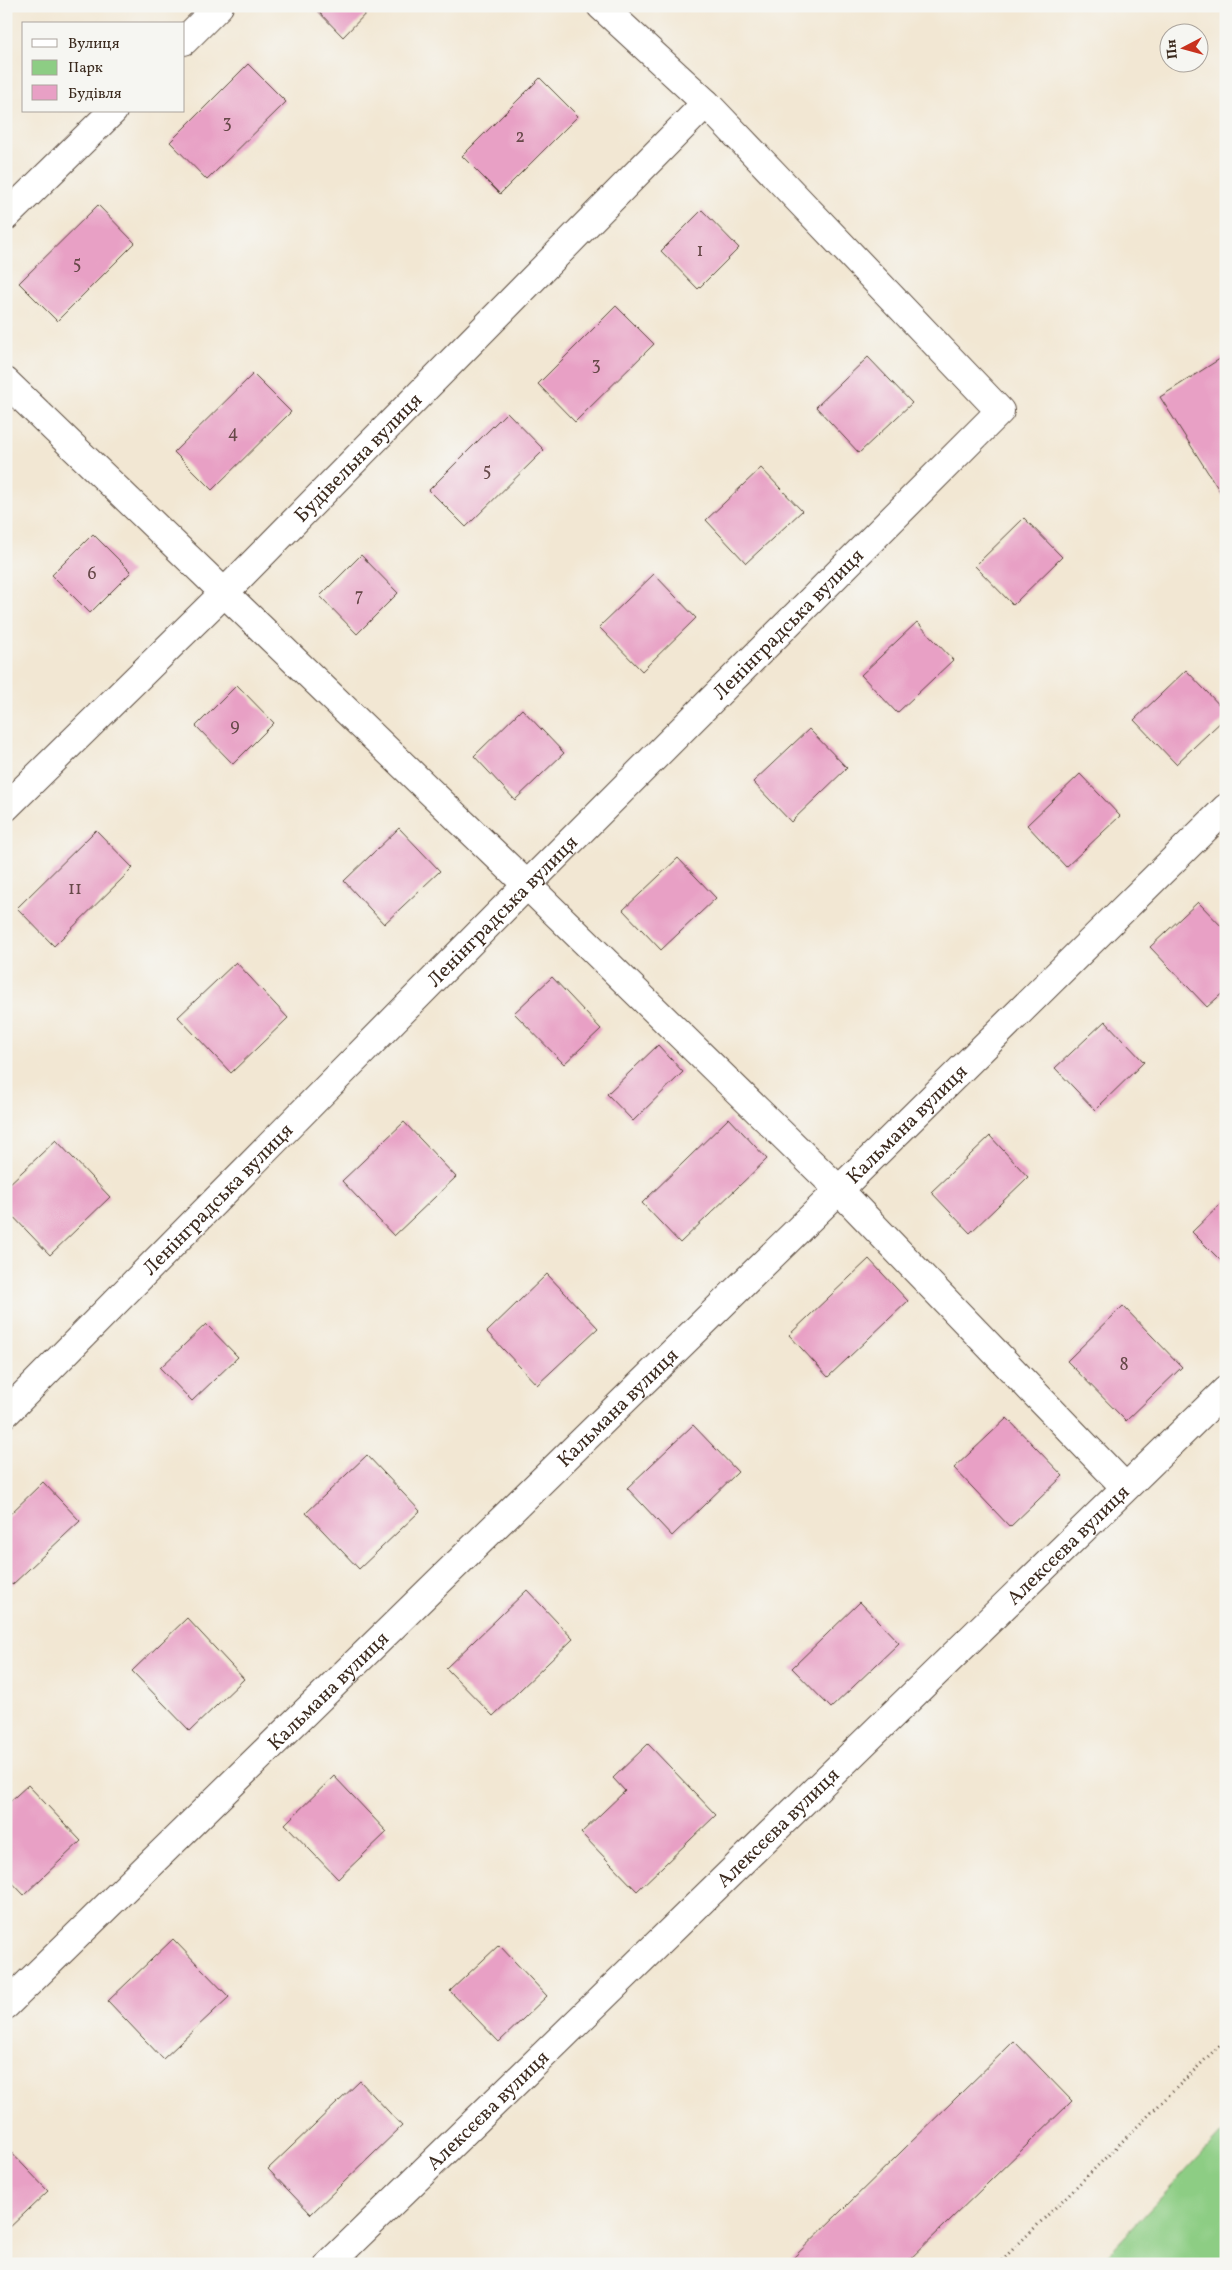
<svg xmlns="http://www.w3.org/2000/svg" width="1232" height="2270" font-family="Vollkorn,serif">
<rect width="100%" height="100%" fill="#f6f6f2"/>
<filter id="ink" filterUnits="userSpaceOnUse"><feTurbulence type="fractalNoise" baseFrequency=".02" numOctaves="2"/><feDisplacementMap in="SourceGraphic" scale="10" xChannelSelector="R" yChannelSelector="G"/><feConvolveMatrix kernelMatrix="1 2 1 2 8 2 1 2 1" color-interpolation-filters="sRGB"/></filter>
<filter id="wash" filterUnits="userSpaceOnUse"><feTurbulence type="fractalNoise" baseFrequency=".0096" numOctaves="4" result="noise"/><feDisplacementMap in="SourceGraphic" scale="20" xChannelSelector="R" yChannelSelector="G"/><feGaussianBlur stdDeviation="1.12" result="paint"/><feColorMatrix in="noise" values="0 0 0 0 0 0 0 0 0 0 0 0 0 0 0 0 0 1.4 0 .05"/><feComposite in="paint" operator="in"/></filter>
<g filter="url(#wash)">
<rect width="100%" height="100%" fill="#f2e7d3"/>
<!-- green -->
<path fill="#8dcd84" stroke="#647c51" d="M1226,2128V2264H1099Z"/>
<g id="blocks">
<!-- building -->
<g fill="#e8a0c5">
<path d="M313,6H373L343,37Z"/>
<path d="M248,64L286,102L207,180L170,142Z"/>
<path d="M540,78L578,116L500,194L462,156Z"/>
<path d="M98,205L135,243L57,321L19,283Z"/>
<path d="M702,210L739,248L698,289L661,251Z"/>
<path d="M616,306L654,344L575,422L538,384Z"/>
<path d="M1226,355V501L1160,397Z"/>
<path d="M868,357L912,403L859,453L816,407Z"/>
<path d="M253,374L291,412L212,490L174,452Z"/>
<path d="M507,412L544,450L466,527L429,490Z"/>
<path d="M761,468L802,511L746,563L706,520Z"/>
<path d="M1024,518L1062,557L1013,605L975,566Z"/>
<path d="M93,534L131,572L90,613L52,575Z"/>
<path d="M361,555L398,593L357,634L320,596Z"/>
<path d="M654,574L696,618L642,671L599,627Z"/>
<path d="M917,622L953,660L897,713L861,675Z"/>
<path d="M1186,670L1226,712V717L1176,764L1134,720Z"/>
<path d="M237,685L274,723L233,764L196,726Z"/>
<path d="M522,709L564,753L515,800L474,756Z"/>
<path d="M809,729L847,768L791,822L753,782Z"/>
<path d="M1080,774L1120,816L1066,867L1027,825Z"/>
<path d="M399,828L440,871L384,924L344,881Z"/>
<path d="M96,830L133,868L54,946L17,908Z"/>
<path d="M678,858L716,898L661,950L623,910Z"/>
<path d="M1198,902L1226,931V990L1207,1007L1150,947Z"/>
<path d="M236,962L288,1018L231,1073L178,1017Z"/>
<path d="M552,977L601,1029L564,1064L514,1013Z"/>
<path d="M1105,1021L1144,1062L1095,1110L1055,1068Z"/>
<path d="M658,1045L683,1072L633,1121L607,1094Z"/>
<path d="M729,1118L767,1159L680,1243L642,1203Z"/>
<path d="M404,1122L456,1177L394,1236L342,1181Z"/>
<path d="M990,1136L1028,1177L970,1233L931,1192Z"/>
<path d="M56,1140L110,1197L50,1255L6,1209V1187Z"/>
<path d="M1226,1199V1266L1192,1232Z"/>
<path d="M869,1259L908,1301L828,1377L789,1335Z"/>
<path d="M547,1274L598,1328L537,1385L487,1332Z"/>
<path d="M1123,1306L1182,1367L1126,1421L1067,1361Z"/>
<path d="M206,1324L238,1357L192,1401L160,1368Z"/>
<path d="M1007,1418L1063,1476L1010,1527L954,1468Z"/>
<path d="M693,1425L738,1472L672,1536L627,1488Z"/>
<path d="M367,1455L420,1511L359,1569L306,1513Z"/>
<path d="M43,1482L80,1521L12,1585L6,1578V1518Z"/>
<path d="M527,1590L573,1639L493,1716L446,1668Z"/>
<path d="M860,1602L899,1643L831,1708L792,1668Z"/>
<path d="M187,1618L244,1679L190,1731L132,1671Z"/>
<path d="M648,1744L716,1815L637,1891L581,1833L625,1791L613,1778Z"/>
<path d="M334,1776L387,1832L338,1879L285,1824Z"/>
<path d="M28,1785L81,1841L24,1895L6,1876V1805Z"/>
<path d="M173,1939L229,1997L163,2059L108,2001Z"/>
<path d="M499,1945L547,1996L499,2042L450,1991Z"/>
<path d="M1014,2041L1072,2101L905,2264H787Z"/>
<path d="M360,2081L402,2126L311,2214L268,2169Z"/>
<path d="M6,2147L48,2191L6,2231Z"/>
</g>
</g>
</g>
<g filter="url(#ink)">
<use href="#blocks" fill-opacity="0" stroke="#564639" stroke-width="1"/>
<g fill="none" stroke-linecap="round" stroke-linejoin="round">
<!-- street casing -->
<g stroke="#564639" stroke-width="30">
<g id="street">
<path d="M184,41L219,6"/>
<path d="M6,216L113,111"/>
<path d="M6,382L527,885L839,1190L1125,1487"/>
<path id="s1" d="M6,807L224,593L706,103"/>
<path id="s2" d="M6,1413L527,885L1000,411L706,103L601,6"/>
<path id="s3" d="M6,2005L839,1190L1226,808"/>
<path id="s4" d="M329,2264L1226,1390"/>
</g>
</g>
<!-- path -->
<path stroke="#564639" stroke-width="3" stroke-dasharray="1 4" stroke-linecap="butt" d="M998,2264L1226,2039"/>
<!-- street -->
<use href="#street" stroke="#fff" stroke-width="28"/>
</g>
</g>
<g text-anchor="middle" stroke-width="4.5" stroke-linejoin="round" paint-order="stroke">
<!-- number labels -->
<g font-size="18" fill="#664848">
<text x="227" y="128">3</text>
<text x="520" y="142">2</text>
<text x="700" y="256">1</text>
<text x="77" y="269">5</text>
<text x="596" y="370">3</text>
<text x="233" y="438">4</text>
<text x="487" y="476">5</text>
<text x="92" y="579">6</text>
<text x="359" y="601">7</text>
<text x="235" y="731">9</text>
<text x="75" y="894">11</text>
<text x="1124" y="1370">8</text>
</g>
<!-- street labels -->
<g font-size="20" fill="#3b2a1e" stroke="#f6f6f2">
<text dy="7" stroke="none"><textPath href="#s1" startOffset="496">Будівельна вулиця</textPath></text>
<text dy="7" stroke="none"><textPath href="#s2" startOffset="1111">Ленінградська вулиця</textPath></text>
<text dy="7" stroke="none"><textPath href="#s2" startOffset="706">Ленінградська вулиця</textPath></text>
<text dy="7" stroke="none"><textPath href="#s3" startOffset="1260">Кальмана вулиця</textPath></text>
<text dy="7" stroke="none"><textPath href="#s2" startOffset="301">Ленінградська вулиця</textPath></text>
<text dy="7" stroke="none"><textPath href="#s3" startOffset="855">Кальмана вулиця</textPath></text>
<text dy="7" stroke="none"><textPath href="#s4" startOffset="1031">Алексєєва вулиця</textPath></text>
<text dy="7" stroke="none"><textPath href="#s3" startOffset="450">Кальмана вулиця</textPath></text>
<text dy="7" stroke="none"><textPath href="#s4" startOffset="626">Алексєєва вулиця</textPath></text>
<text dy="7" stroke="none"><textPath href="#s4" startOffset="221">Алексєєва вулиця</textPath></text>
</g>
</g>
<!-- margin -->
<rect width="1232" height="2270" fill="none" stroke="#f6f6f2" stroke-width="25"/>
<!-- legend -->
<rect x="22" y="22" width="162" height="90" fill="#f6f6f2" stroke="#aba49d"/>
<rect x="32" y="39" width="25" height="8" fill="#ffffff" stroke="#aba49d"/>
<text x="68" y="48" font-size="15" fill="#3b2a1e">Вулиця</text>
<rect x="32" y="60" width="25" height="15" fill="#8dcd84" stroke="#aba49d"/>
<text x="68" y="72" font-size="15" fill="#3b2a1e">Парк</text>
<rect x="32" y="85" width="25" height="15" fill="#e8a0c5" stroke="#aba49d"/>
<text x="68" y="98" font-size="15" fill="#3b2a1e">Будівля</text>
<!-- north arrow -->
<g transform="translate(1184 48) rotate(264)"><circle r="24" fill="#f6f6f2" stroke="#aba49d"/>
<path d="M0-4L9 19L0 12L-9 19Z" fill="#c8321e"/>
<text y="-8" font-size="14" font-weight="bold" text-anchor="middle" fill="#3b2a1e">Пн</text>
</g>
</svg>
